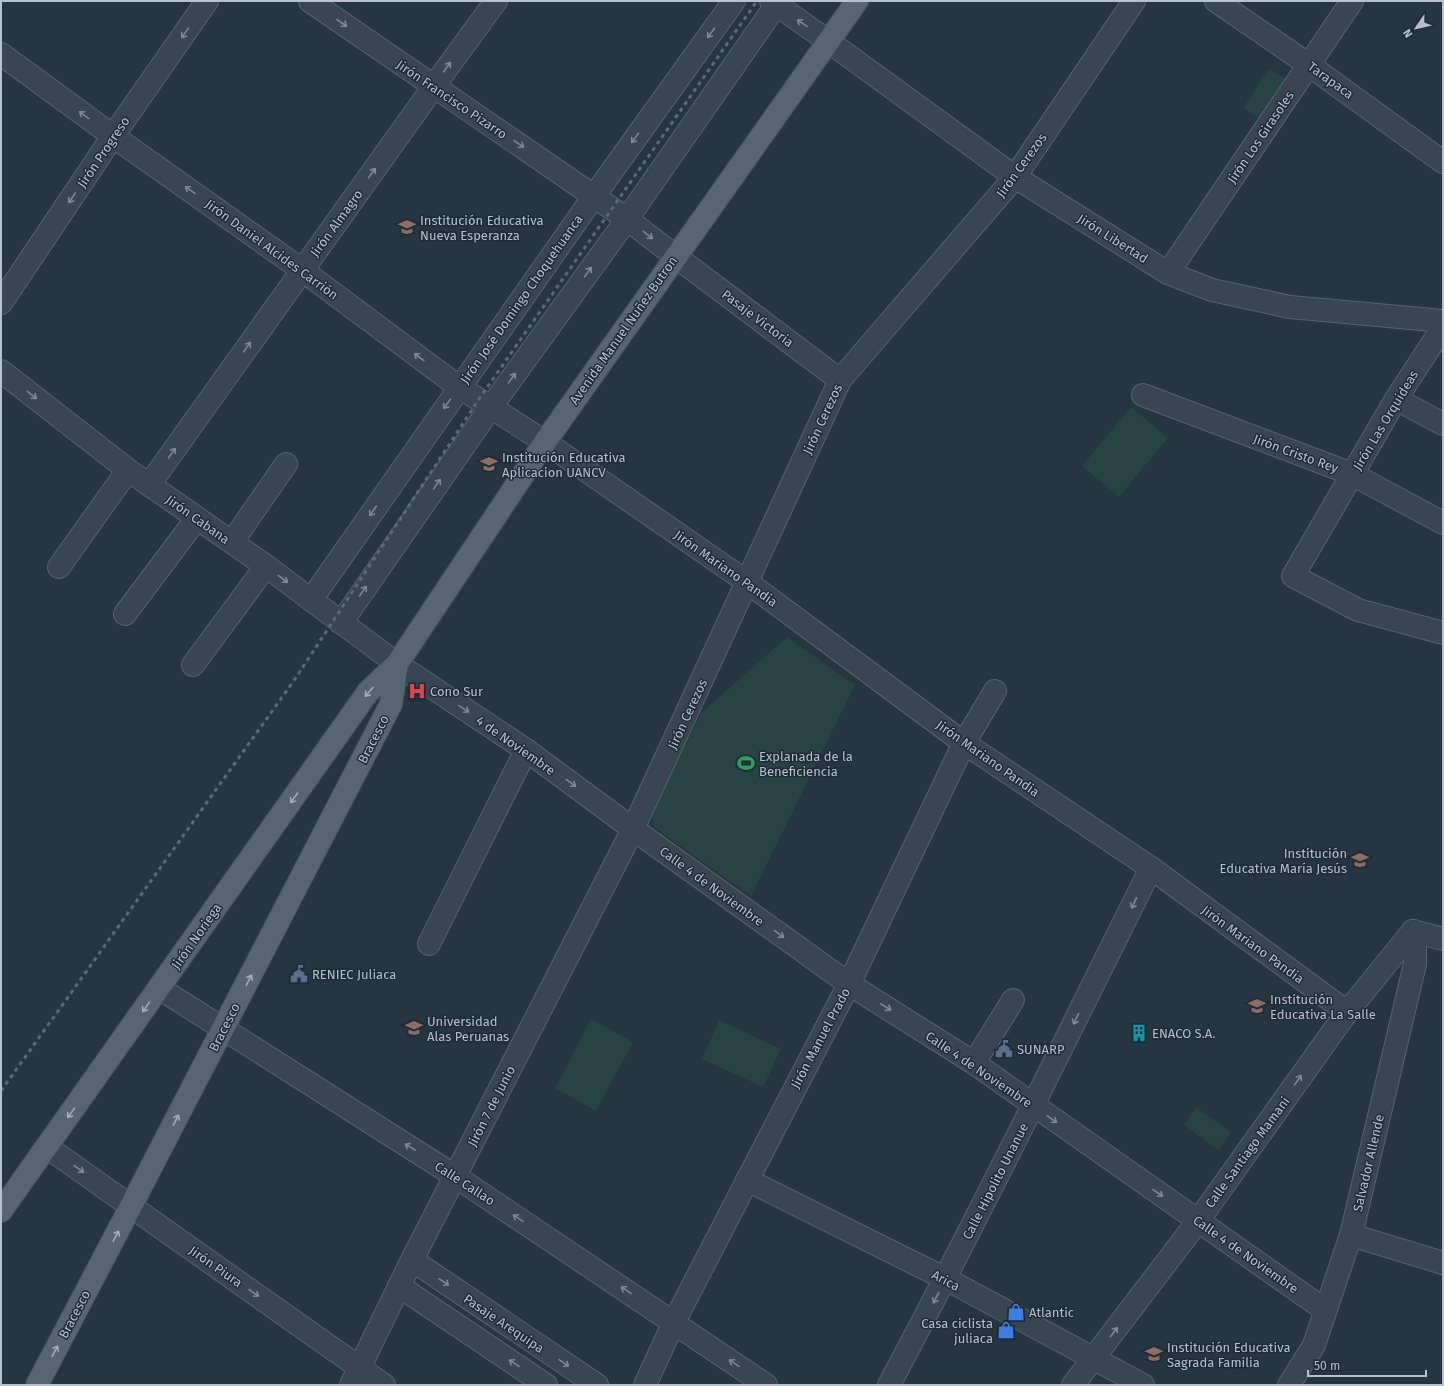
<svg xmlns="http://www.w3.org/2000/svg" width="1444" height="1386" font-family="'Fira Sans',sans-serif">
<rect width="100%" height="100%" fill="#253542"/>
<!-- green -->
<g fill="#274343">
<path d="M1269,68L1293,84L1267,124L1243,108Z"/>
<path d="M1131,407L1168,438L1119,497L1082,466Z"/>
<path d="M787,637L855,685L751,896L655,828L651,814L701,713Z"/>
<path d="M591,1019L633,1042L596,1111L555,1088Z"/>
<path d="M719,1020L781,1049L763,1087L702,1059Z"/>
<path d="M1196,1107L1231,1132L1219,1150L1184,1125Z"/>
</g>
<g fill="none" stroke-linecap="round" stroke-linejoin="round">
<!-- minor casing -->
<g stroke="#57646f" stroke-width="24">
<g id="minor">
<path d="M310,1L627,219L675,256L840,380"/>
<path d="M771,1L828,41L1015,177L1168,273L1212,290L1290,307L1443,321"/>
<path d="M1216,1L1309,65L1443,162"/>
<path d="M1,54L113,136L302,270L459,387L545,442L747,582L964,743L1151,868L1347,1012"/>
<path d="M1168,273L1352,1"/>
<path d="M1,303L113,136L207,1"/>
<path d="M1443,327L1396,399L1293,576L1358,610L1443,633"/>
<path d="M1,371L128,470L266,566L397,664L526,750L633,829L849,984L974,1063L1325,1310"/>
<path d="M1143,395L1352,474L1443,523"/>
<path d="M1396,399L1443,424"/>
<path d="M149,485L434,86L496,1"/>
<path d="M232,542L286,464"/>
<path d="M59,567L128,470"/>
<path d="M311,600L594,196L734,1"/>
<path d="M125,614L197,518"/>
<path d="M341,623L491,407L627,219L779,1"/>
<path d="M193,665L266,566"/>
<path d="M1413,931L1443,939"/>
<path d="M429,944L526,750"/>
<path d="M159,988L455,1176L766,1385"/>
<path d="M974,1063L1013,1000"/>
<path d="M47,1147L384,1385"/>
<path d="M747,1180L946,1279L1143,1385"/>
<path d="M1351,1235L1443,1263"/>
<path d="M412,1260L597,1385"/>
<path d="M399,1286L546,1385"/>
<path d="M351,1385L412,1260L633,829L840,380L1015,177L1134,1"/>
<path d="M645,1385L674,1322L849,984L964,743L995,691"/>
<path d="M889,1385C980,1214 1065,1041 1151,868"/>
<path d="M1073,1385L1198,1221L1347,1012L1413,931"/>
<path d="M1289,1385L1314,1345L1351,1235L1415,964V949L1413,931"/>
</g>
</g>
<!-- major casing -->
<g stroke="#46525e" stroke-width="24">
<g id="major">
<path d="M1,1211L368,692L397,664L545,442L857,1"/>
<path d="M37,1385L131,1206L391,704L397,664"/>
</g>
</g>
<!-- minor -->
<use href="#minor" stroke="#394652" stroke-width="22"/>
<!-- major -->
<use href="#major" stroke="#576572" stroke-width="22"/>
<!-- rail -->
<path stroke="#5b6b79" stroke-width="3" stroke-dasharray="4 4" stroke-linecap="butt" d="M1,1091L295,679L479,399L757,1"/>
</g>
<!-- one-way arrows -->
<defs><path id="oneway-shaft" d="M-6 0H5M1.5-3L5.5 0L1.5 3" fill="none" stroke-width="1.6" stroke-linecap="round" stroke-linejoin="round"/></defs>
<g stroke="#7e8a95">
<use href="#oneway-shaft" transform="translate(342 23) rotate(35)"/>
<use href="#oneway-shaft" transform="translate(802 23) rotate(-146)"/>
<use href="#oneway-shaft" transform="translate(185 33) rotate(125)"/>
<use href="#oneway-shaft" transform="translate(711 33) rotate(126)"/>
<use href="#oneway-shaft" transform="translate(447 67) rotate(-54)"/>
<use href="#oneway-shaft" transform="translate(84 115) rotate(-144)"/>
<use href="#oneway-shaft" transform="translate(635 138) rotate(126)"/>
<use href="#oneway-shaft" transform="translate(519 144) rotate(34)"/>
<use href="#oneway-shaft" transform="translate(372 173) rotate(-54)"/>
<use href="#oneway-shaft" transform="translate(190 190) rotate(-145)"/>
<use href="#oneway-shaft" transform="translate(72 198) rotate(124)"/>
<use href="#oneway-shaft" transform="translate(648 235) rotate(38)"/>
<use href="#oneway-shaft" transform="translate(588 272) rotate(-54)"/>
<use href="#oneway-shaft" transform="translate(247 347) rotate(-55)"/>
<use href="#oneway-shaft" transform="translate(419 357) rotate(-143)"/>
<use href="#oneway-shaft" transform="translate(512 378) rotate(-54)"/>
<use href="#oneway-shaft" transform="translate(32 395) rotate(38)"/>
<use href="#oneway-shaft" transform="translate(447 404) rotate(125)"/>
<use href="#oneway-shaft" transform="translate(172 453) rotate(-55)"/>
<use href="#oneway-shaft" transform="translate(437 484) rotate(-55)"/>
<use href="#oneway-shaft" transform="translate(373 511) rotate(125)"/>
<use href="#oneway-shaft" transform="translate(283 579) rotate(37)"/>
<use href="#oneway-shaft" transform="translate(363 591) rotate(-55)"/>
<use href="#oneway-shaft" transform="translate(464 709) rotate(34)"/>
<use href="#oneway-shaft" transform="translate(571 783) rotate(36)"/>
<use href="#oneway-shaft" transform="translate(1134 903) rotate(116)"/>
<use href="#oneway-shaft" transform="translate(779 934) rotate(36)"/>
<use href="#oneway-shaft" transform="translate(886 1007) rotate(32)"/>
<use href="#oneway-shaft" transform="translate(1076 1019) rotate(116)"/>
<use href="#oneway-shaft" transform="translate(1298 1080) rotate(-54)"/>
<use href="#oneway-shaft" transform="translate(1052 1119) rotate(35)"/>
<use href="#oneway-shaft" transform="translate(410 1147) rotate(-148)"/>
<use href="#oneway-shaft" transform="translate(79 1169) rotate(35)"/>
<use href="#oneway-shaft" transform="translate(1158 1193) rotate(35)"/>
<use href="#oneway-shaft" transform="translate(518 1218) rotate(-146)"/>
<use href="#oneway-shaft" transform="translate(444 1282) rotate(34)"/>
<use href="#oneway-shaft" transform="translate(626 1290) rotate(-146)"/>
<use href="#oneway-shaft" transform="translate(254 1293) rotate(35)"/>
<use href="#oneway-shaft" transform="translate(936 1298) rotate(118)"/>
<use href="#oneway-shaft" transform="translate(1114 1332) rotate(-53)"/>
<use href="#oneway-shaft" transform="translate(514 1363) rotate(-146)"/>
<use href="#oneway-shaft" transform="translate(564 1363) rotate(34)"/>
<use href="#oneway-shaft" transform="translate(734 1363) rotate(-146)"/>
</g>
<g stroke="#a3afba">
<use href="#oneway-shaft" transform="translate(369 692) rotate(131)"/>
<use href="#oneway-shaft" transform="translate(294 798) rotate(125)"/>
<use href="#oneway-shaft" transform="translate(249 980) rotate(-63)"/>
<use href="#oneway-shaft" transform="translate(146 1007) rotate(125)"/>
<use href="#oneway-shaft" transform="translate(71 1113) rotate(125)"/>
<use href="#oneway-shaft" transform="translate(176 1120) rotate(-63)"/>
<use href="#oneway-shaft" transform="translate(116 1236) rotate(-62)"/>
<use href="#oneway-shaft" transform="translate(55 1351) rotate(-62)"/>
</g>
<!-- icons -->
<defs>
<g id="school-bare" transform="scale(1.38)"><path d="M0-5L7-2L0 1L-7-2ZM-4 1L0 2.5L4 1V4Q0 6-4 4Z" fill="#8d6e63" stroke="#1e2b37" stroke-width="2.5" paint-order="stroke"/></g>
<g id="hospital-bare" transform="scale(1.38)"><path d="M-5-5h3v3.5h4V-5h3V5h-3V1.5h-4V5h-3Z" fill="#e0444e" stroke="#1e2b37" stroke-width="2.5" paint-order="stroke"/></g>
<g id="stadium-bare" transform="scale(1.38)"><path d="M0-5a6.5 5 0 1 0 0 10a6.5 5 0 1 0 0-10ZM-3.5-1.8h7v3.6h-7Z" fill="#2e9e5b" stroke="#1e2b37" stroke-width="2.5" paint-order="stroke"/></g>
<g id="civic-bare" transform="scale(1.38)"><path d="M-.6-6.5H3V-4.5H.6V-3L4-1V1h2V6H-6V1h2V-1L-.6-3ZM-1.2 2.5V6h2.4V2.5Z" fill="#5c6f8a" stroke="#1e2b37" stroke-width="2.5" paint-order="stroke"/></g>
<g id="university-bare" transform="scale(1.38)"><path d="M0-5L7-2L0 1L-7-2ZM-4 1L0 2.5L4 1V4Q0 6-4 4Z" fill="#8d6e63" stroke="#1e2b37" stroke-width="2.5" paint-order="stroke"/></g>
<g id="building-bare" transform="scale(1.38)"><path d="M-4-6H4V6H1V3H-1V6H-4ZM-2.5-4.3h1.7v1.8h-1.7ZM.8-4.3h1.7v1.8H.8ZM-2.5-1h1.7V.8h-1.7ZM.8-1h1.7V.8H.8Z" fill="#0f9aa8" stroke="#1e2b37" stroke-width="2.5" paint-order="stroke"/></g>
<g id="shop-bare" transform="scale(1.38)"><path d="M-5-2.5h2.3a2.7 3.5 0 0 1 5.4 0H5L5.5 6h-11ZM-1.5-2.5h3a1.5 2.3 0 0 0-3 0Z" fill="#3f7fe0" stroke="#1e2b37" stroke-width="2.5" paint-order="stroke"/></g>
</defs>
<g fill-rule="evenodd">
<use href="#school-bare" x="407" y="227"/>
<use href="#school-bare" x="489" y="464"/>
<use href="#hospital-bare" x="417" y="691"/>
<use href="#stadium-bare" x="746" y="763"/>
<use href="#school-bare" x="1360" y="860"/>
<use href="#civic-bare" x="299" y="974"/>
<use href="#school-bare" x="1257" y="1006"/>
<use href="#university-bare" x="414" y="1028"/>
<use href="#building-bare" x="1139" y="1033"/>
<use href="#civic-bare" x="1004" y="1049"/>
<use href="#shop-bare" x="1016" y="1312"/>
<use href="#shop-bare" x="1006" y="1330"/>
<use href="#school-bare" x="1154" y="1354"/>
</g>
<g text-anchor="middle" stroke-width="3" stroke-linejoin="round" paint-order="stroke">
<!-- street labels -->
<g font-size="13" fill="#b6c1cc" stroke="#1e2b37">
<text transform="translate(1331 80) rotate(36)" y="5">Tarapaca</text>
<text transform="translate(452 99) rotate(34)" y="5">Jirón Francisco Pizarro</text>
<text transform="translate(1260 137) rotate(-56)" y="5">Jirón Los Girasoles</text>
<text transform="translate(103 152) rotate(-56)" y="5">Jirón Progreso</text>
<text transform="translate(1021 165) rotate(-54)" y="5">Jirón Cerezos</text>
<text transform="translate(336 223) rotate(-54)" y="5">Jirón Almagro</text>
<text transform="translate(1113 238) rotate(32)" y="5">Jirón Libertad</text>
<text transform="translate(272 249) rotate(36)" y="5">Jirón Daniel Alcides Carrión</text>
<text transform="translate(521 299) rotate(-55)" y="5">Jirón José Domingo Choquehuanca</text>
<text transform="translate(758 318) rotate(37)" y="5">Pasaje Victoria</text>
<text transform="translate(623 330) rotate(-55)" y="5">Avenida Manuel Nuñez Butron</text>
<text transform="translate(822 419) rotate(-65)" y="5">Jirón Cerezos</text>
<text transform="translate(1385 420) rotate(-59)" y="5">Jirón Las Orquideas</text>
<text transform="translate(1296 453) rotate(20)" y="5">Jirón Cristo Rey</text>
<text transform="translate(198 519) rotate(35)" y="5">Jirón Cabana</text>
<text transform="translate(726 568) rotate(35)" y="5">Jirón Mariano Pandia</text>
<text transform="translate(687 714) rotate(-65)" y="5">Jirón Cerezos</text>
<text transform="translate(373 739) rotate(-63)" y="5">Bracesco</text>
<text transform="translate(516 745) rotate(35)" y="5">4 de Noviembre</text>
<text transform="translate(988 758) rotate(35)" y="5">Jirón Mariano Pandia</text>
<text transform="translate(712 886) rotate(36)" y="5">Calle 4 de Noviembre</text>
<text transform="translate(196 936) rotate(-55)" y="5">Jirón Noriega</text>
<text transform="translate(1253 944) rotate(36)" y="5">Jirón Mariano Pandia</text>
<text transform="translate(224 1027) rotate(-63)" y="5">Bracesco</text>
<text transform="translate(820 1038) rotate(-62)" y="5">Jirón Manuel Prado</text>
<text transform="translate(979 1069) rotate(34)" y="5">Calle 4 de Noviembre</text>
<text transform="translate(491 1106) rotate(-63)" y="5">Jirón 7 de Junio</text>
<text transform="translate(1247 1152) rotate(-54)" y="5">Calle Santiago Mamani</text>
<text transform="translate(1368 1163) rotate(-77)" y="5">Salvador Allende</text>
<text transform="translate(995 1181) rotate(-63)" y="5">Calle Hipolito Unanue</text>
<text transform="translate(465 1183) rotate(33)" y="5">Calle Callao</text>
<text transform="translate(1246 1254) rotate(35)" y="5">Calle 4 de Noviembre</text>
<text transform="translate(216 1266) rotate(35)" y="5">Jirón Piura</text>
<text transform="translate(946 1280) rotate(27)" y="5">Arica</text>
<text transform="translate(74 1314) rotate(-62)" y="5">Bracesco</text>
<text transform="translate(504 1323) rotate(34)" y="5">Pasaje Arequipa</text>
</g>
<!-- poi labels -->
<g font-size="13" fill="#b6c1cc" stroke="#1e2b37" text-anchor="start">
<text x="420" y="225">Institución Educativa<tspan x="420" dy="15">Nueva Esperanza</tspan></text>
<text x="502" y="462">Institución Educativa<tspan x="502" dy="15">Aplicacion UANCV</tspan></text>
<text x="430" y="696">Cono Sur</text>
<text x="759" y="761">Explanada de la<tspan x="759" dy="15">Beneficiencia</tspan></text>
<text x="1347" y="858" text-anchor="end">Institución<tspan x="1347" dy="15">Educativa María Jesús</tspan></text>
<text x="312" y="979">RENIEC Juliaca</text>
<text x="1270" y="1004">Institución<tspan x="1270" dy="15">Educativa La Salle</tspan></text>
<text x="427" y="1026">Universidad<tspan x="427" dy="15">Alas Peruanas</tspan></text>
<text x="1152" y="1038">ENACO S.A.</text>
<text x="1017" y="1054">SUNARP</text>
<text x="1029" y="1317">Atlantic</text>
<text x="993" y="1328" text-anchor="end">Casa ciclista<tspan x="993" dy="15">juliaca</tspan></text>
<text x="1167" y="1352">Institución Educativa<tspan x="1167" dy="15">Sagrada Familia</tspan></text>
</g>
</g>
<!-- border -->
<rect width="1444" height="1386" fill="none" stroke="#b6c1cc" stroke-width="4"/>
<!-- north arrow -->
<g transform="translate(1416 28) rotate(236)" stroke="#1e2b37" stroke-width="3" paint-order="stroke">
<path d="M0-3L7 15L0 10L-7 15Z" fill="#b6c1cc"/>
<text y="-6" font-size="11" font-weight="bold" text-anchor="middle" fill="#b6c1cc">N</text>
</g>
<!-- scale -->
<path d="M1308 1370v6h118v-6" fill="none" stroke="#b6c1cc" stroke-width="2"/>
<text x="1314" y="1370" font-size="12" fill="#b6c1cc" stroke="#1e2b37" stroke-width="3" paint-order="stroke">50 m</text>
</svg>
